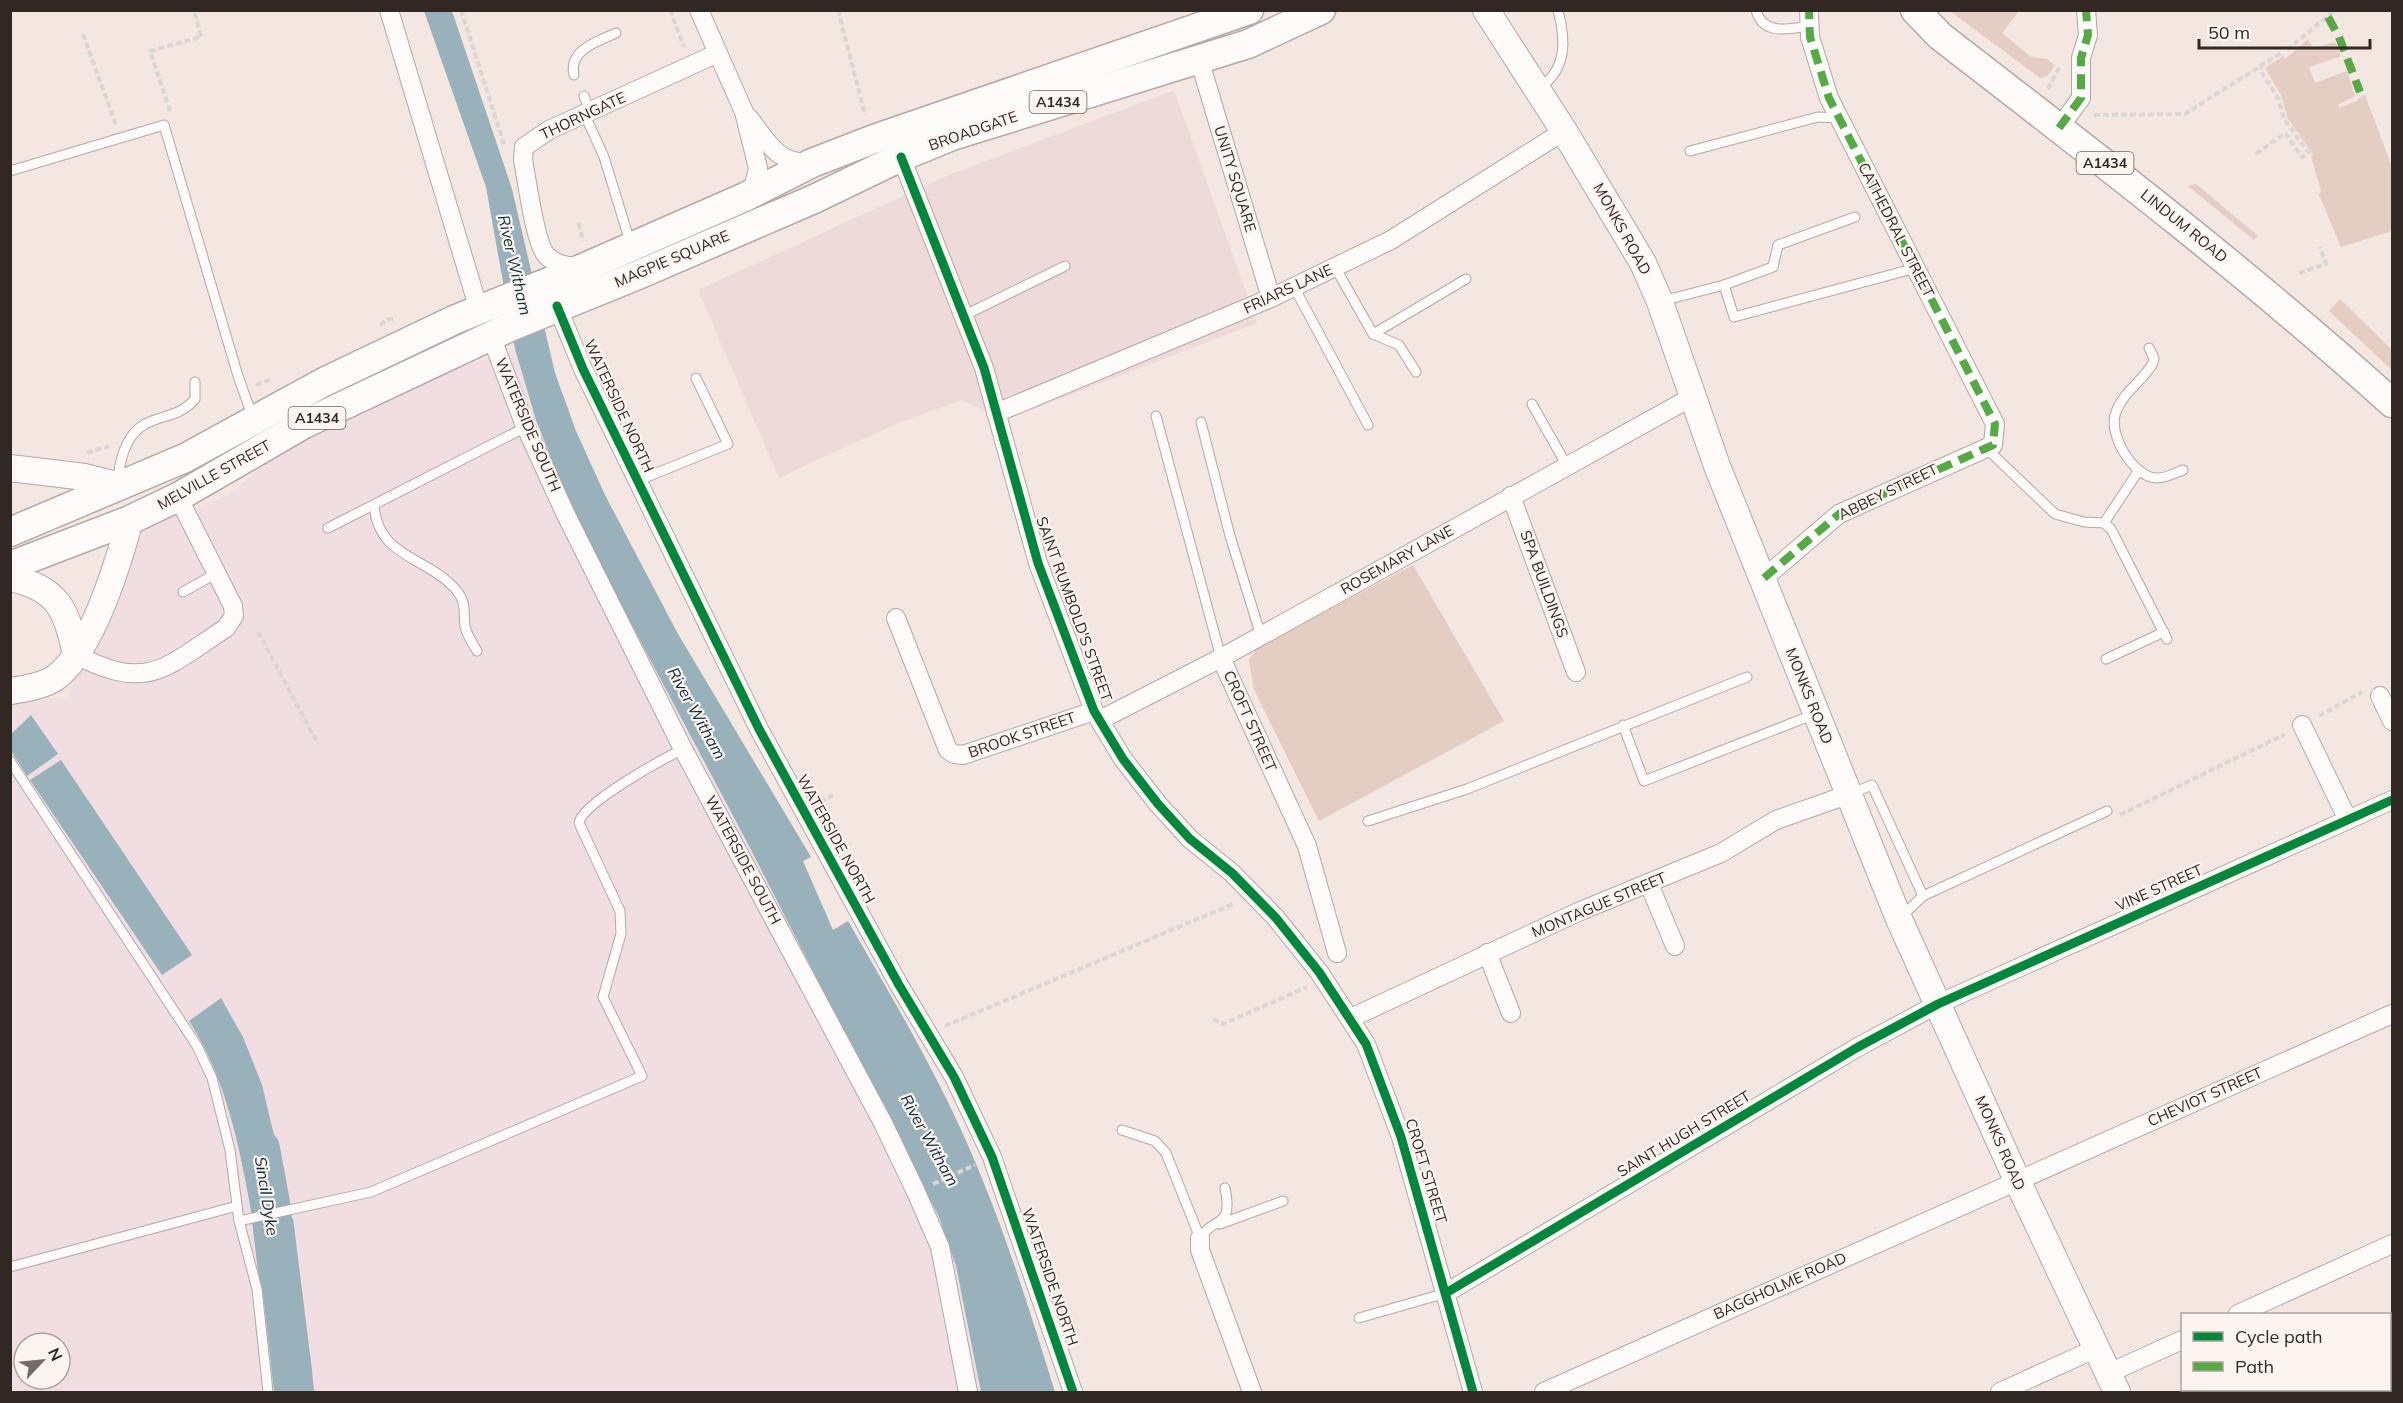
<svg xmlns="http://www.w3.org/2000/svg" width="2403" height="1403" font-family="Mulish,sans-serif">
<rect width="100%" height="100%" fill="#f4e6e0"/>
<!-- commercial -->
<path fill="#efdada" d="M1174,90L1257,323L1005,420L961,400L891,426L779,478L698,290L949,175Z"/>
<!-- industrial -->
<path fill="#f1dee2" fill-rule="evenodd" d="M515,349L536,420L573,514L749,846L939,1217L956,1266L981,1392H11V701L67,697L137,534L156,521L227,496L303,432L408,385ZM24,1343H60V1379H24Z"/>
<!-- green -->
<g fill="#e4cdc3">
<path d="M1950,11H2019L2002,33L2031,57L2047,59L2055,66L2047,76L2040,78Z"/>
<path d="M2308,39L2313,48L2335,42L2341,56L2309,67L2315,83L2347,71L2355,96L2338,105L2339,108L2357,101L2359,98L2365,95L2392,167V231L2341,247L2319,195L2321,190L2311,157L2313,154L2288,119L2281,95L2265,68L2283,56L2285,59Z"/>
<path d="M2196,184L2258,236L2254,240L2188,186Z"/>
<path d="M2340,299L2392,350V370L2329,311Z"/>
<path d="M1413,565L1504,721L1319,821L1254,690L1249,660L1257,648Z"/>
</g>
<!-- water -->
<g fill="#99b1bb">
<path d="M424,11H452L512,189L555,373L576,431L605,495L678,634L811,857L803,861L833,930L848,921C890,994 933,1066 967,1143C1003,1224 1029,1308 1055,1392H981L956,1266L939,1217L749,846L573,514L536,420L515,349L486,187Z"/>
<path d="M31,715L58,754L27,776L11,751V734Z"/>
<path d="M61,760L192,955L162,975L30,780Z"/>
<path d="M221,998L243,1037L262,1085L289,1198L251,1208C238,1142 226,1078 189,1021Z"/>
<path d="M293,1218L312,1370L314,1392H274L256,1230Z"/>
</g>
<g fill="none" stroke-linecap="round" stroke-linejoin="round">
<!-- river -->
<path stroke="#99b1bb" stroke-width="40" d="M260,1149L270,1203L279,1279"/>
<!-- lane casing -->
<g stroke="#b3a8a4" stroke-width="11">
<g id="lane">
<path d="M1756,10C1763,36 1789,29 1809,26"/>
<path d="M574,75C568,50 598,41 616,33"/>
<path d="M1540,88C1567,68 1566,41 1558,10"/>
<path d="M584,96L590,111"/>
<path d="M584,113L604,157L631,245"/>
<path d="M1690,151L1818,117L1839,118"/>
<path d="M10,171L164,125L238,376L253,418"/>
<path d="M1335,267L1373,334L1399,345L1416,372"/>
<path d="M1724,285L1734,317L1916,268"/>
<path d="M1294,287L1368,425"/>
<path d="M1662,301L1724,285L1773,267L1778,245L1855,217"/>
<path d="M965,315L1065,266"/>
<path d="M1373,334L1466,279"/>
<path d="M2149,348L2154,358L2153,363C2143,381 2123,392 2116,412C2107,433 2133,477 2156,478C2164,479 2175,473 2183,470"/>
<path d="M1532,404L1567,466"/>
<path d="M1156,416L1221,658"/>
<path d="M1201,422L1230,536L1261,636"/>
<path d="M1986,448L2055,514L2084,522L2104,523L2111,529L2167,639"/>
<path d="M637,481L728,444L696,378"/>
<path d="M117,483C120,462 124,436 145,424C165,414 179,417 195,399V382"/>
<path d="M374,505C378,559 428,556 457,591C467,604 463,612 465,626C466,634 473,644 477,651"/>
<path d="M2104,523L2139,470"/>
<path d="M328,528L526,427"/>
<path d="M183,592L215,574"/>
<path d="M2106,659L2164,632"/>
<path d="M1623,725L1644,781L1815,714"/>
<path d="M10,761L197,1046L212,1078L230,1150L239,1221L257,1289L268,1392"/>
<path d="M1850,794L1872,785L1923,896L1900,918"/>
<path d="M1368,821L1467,789L1747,677"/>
<path d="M1923,896L2107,811"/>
<path d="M1122,1130L1155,1141L1166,1153L1200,1238"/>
<path d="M239,1221L371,1192L642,1076L603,997L621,934L620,911L579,823C582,803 663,759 683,749"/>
<path d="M1220,1224L1283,1201"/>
<path d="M1200,1238C1213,1216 1234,1230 1225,1188"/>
<path d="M10,1267L237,1206"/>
<path d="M1359,1318L1446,1293"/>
</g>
</g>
<!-- street casing -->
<g stroke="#b3a8a4" stroke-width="20">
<g id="street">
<path d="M389,10L479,310"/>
<path d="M699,10L744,112L758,168L752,193"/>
<path d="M1199,59L1271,298"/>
<path d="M749,118C768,142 776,163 809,163"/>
<path d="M2059,128L2081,98V58L2088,35L2086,10"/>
<path d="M901,157L984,368L1038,563L1094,711L1123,759L1158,804L1190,839L1232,873L1276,918L1319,972L1366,1044L1401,1137L1473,1392"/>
<path d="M581,268C568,266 555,265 546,255C535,243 527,180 523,160L524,147L549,130L716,54"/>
<path d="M557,306L583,369L759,729L899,985L954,1077L992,1157L1073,1392"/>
<path d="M491,336L524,423L566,515L683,749L883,1123L916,1192L940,1247L968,1392"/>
<path d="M996,413L1271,298L1391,240L1564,131"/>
<path d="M1511,496L1576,672"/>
<path d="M1764,578L1839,514L1993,445L1995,424L1829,98L1810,37L1809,10"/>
<path d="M896,618L948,750L954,754L963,755L1094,711"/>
<path d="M76,655C149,692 164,668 226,628L234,616L233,606L178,497"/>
<path d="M1221,658L1307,846L1337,953"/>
<path d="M2380,696L2392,721"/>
<path d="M1100,720L1221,658L1692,397"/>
<path d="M2302,725L2348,820"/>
<path d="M1649,884L1675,946"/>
<path d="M1487,953L1511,1013"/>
<path d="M1351,1018L1578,912L1721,853L1776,820L1847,795"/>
<path d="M1200,1238V1250L1252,1392"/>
<path d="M1446,1293L1858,1047L1938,1004L2392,800"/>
<path d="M2238,1314L2392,1244"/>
<path d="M2109,1373L2182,1340"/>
<path d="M2254,1390L2256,1392"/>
<path d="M1544,1392L2392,1014"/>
<path d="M2000,1392L2097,1348"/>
</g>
</g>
<!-- secondary casing -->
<g stroke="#b3a8a4" stroke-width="28">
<g id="secondary">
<path d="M1486,10L1564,131L1643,263L1660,302L1717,466L1899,919L2017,1180L2117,1392"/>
<path d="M10,468L85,477L117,485"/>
<path d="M10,578C58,588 67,610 76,655"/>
<path d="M10,691C25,689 43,686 55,678C92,651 118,564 130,520"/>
</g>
</g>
<!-- primary casing -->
<g stroke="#b3a8a4" stroke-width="31">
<g id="primary">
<path d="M1915,10L1940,36C2094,155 2248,273 2392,403"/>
<path d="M10,532L185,458L324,382L454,320L583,268L745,197L812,163L874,139L1249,10"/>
<path d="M10,566L130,520L178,497L304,424L510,327L638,275L814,199L901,157L952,136L1248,44L1321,10"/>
</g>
</g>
<!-- path -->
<g stroke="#dad7d4" stroke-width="4" stroke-dasharray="6 3" stroke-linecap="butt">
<path d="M461,10L504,144"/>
<path d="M670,10L684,47"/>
<path d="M838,10L865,115"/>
<path d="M83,34L116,125"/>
<path d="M2287,50L2335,10"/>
<path d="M2048,89L2060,66"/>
<path d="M170,111L150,51L201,37L194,10"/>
<path d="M2094,115L2185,114L2281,53"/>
<path d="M2256,154L2285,133L2302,157L2309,153L2284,119L2278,98L2259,68"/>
<path d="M579,223L583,241"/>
<path d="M2299,273L2326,264L2320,247"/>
<path d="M380,325L388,319H394"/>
<path d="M256,385L272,379"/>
<path d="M87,453L109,446"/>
<path d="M258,632L318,744"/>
<path d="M2319,716L2362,692"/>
<path d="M820,802L833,795"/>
<path d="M2120,815L2285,734"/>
<path d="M1213,1019L1223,1024L1307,987"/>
<path d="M945,1026L1233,904"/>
<path d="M933,1184L975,1165"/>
</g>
<!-- lane -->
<use href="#lane" stroke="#fdfbfa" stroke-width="9"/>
<!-- street -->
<use href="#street" stroke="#fdfbfa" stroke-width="18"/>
<!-- secondary -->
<use href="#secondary" stroke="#fdfbfa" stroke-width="26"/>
<!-- primary -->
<use href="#primary" stroke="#fdfbfa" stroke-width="28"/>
<!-- quiet -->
<g stroke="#54aa43" stroke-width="8" stroke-dasharray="15 8" stroke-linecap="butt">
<path d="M2328,17L2339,37L2360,92"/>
<path d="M2059,128L2081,98V58L2088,35L2086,10"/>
<path d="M1764,578L1839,514L1993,445L1995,424L1829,98L1810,37L1809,10"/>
</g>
<!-- cycleway casing -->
<g stroke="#fef4ef" stroke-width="13">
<g id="cycleway">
<path d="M901,157L984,368L1038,563L1094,711L1123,759L1158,804L1190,839L1232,873L1276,918L1319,972L1366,1044L1401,1137L1473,1392"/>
<path d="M557,306L583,369L759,729L899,985L954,1077L992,1157L1073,1392"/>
<path d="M1446,1293L1858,1047L1938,1004L2392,800"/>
</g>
</g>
<!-- cycleway -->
<use href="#cycleway" stroke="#00873e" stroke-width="9"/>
</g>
<g text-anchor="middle" stroke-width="4.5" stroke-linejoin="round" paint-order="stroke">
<!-- shield labels -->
<g fill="#fef4ef" stroke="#6e6560" stroke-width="1.5">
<rect x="1029.5" y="91" width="57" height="22" rx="4.5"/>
<rect x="2076.5" y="152" width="57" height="22" rx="4.5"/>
<rect x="288.5" y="407" width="57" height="22" rx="4.5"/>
</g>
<g font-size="14" font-weight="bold" fill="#312823">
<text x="1058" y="107">A1434</text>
<text x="2105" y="168">A1434</text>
<text x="317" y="423">A1434</text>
</g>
<!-- street labels -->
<g font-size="15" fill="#312823" stroke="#fef4ef">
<text transform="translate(583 116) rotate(-25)" y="5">THORNGATE</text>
<text transform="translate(973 131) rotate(-19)" y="5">BROADGATE</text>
<text transform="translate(1235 179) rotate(73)" y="5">UNITY SQUARE</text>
<text transform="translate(2184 226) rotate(39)" y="5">LINDUM ROAD</text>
<text transform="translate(1622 229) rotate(61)" y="5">MONKS ROAD</text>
<text transform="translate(1896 230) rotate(63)" y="5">CATHEDRAL STREET</text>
<text transform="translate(672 259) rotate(-23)" y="5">MAGPIE SQUARE</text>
<text transform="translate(1288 289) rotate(-25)" y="5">FRIARS LANE</text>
<text transform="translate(619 406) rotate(65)" y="5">WATERSIDE NORTH</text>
<text transform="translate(528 425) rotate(67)" y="5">WATERSIDE SOUTH</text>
<text transform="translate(214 475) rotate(-29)" y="5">MELVILLE STREET</text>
<text transform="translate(1888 492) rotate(-26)" y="5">ABBEY STREET</text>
<text transform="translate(1397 560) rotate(-29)" y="5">ROSEMARY LANE</text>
<text transform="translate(1544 584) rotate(70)" y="5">SPA BUILDINGS</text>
<text transform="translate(1074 609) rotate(70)" y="5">SAINT RUMBOLD'S STREET</text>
<text transform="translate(1809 696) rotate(68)" y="5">MONKS ROAD</text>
<text transform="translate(1250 721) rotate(66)" y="5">CROFT STREET</text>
<text transform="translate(1022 735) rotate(-19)" y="5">BROOK STREET</text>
<text transform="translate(836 839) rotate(61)" y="5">WATERSIDE NORTH</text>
<text transform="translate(743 860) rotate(62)" y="5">WATERSIDE SOUTH</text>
<text transform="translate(2159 888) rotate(-24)" y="5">VINE STREET</text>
<text transform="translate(1599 905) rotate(-23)" y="5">MONTAGUE STREET</text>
<text transform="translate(2205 1097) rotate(-24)" y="5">CHEVIOT STREET</text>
<text transform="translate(1684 1134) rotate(-31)" y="5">SAINT HUGH STREET</text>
<text transform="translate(2000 1143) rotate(66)" y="5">MONKS ROAD</text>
<text transform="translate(1426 1171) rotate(73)" y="5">CROFT STREET</text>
<text transform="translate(1050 1277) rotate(71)" y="5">WATERSIDE NORTH</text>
<text transform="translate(1780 1286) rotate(-24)" y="5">BAGGHOLME ROAD</text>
</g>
<!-- water labels -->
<g font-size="16" font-style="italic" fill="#062e3b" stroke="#fef4ef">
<text transform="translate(515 265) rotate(77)" y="6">River Witham</text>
<text transform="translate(697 713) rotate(61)" y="6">River Witham</text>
<text transform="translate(930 1140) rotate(61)" y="6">River Witham</text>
<text transform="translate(267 1196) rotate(81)" y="6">Sincil Dyke</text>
</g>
</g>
<!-- border -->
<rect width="2403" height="1403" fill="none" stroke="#312823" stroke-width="24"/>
<!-- legend -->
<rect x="2181" y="1313" width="210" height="78" fill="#fef4ef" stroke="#aca29d" stroke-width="1.5"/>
<rect x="2193" y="1332" width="30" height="9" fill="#00873e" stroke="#aca29d" stroke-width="1.5"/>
<text x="2235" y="1343" font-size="18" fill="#312823">Cycle path</text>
<rect x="2193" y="1362" width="30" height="9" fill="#54aa43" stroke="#aca29d" stroke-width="1.5"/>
<text x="2235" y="1373" font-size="18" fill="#312823">Path</text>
<!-- north arrow -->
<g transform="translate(42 1361) rotate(64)"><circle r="28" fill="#fef4ef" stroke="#aca29d" stroke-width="1.5"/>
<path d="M0-4.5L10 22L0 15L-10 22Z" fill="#756a65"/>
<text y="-9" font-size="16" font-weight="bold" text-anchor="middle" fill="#312823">N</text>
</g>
<!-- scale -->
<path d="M2199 39v9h171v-9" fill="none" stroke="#312823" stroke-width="3"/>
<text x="2208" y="39" font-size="18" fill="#312823" stroke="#fef4ef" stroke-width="4.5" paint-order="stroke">50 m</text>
</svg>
